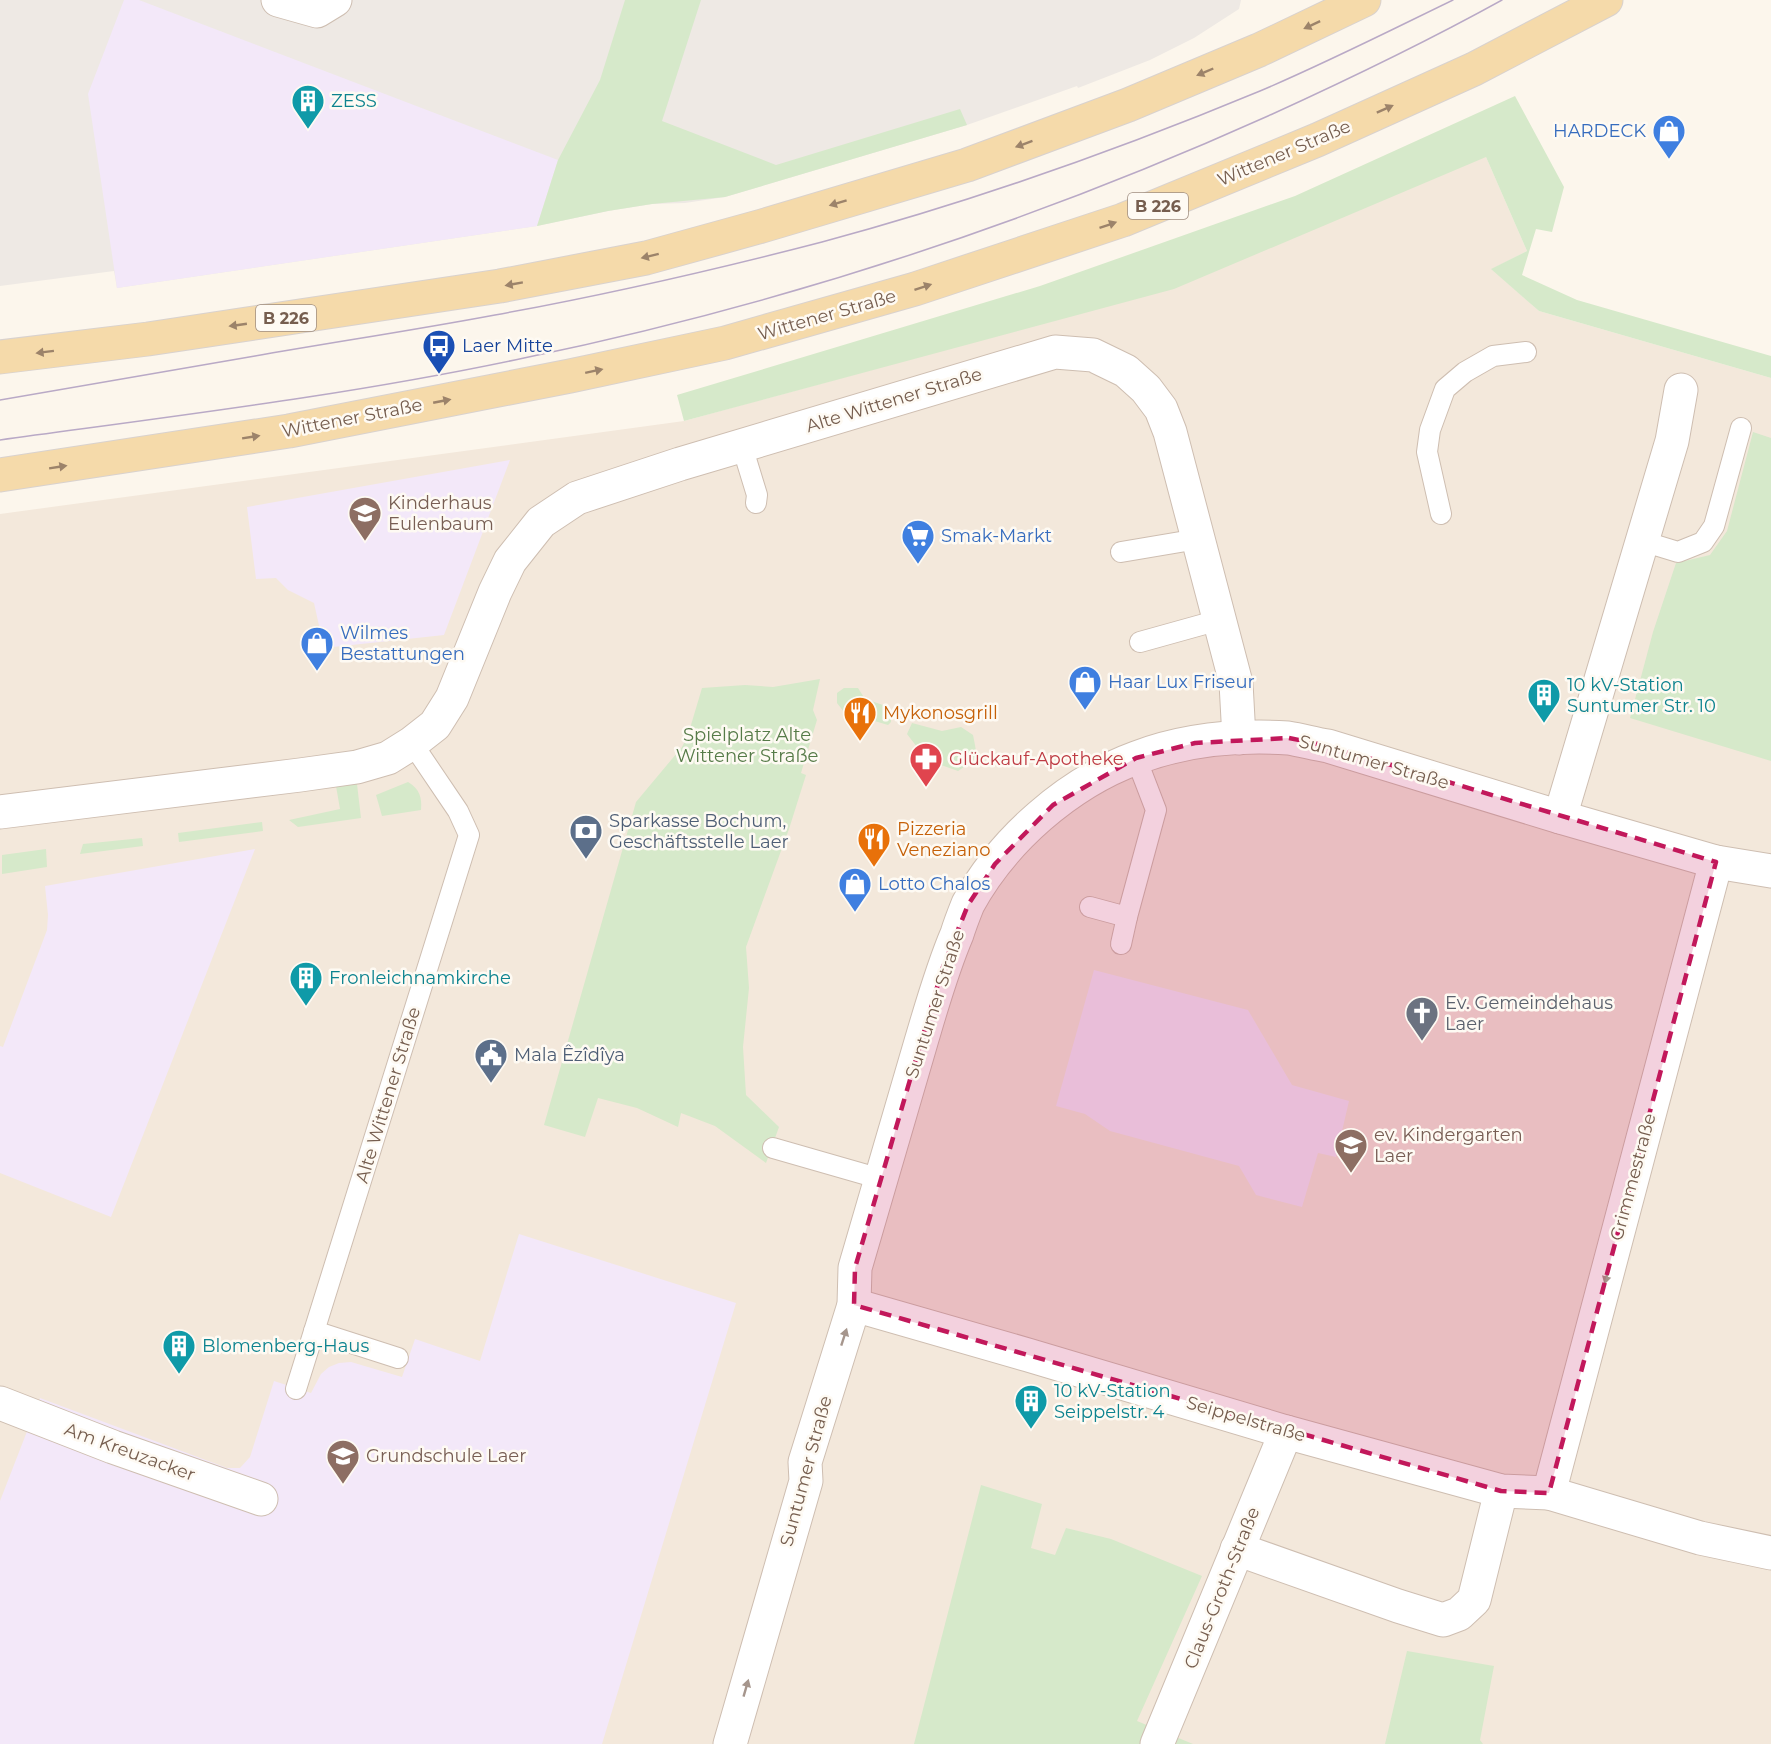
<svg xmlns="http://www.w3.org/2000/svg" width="1771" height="1744" font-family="Montserrat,sans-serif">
<rect width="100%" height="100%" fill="#fcf6ec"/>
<!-- residential -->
<path fill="#f3e8db" d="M1473,127L1527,251L1492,269L1539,311L1771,378V1744H0V514L684,421L1035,325Z"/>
<!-- industrial -->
<path fill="#eee9e4" d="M0,0H1241L1239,9L1194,38L1150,60L1078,88L1077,86L967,125L725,197L685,203L652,204L608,211L537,226L117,288L114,271L0,286Z"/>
<!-- education -->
<g fill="#f3e8f9">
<path d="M124,0H139L558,160L537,226L117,288L88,94Z"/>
<path d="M510,460L444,635L324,648L314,603L288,590L276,578L256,579L247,507Z"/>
<path d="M255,849L111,1217L0,1173V1046L3,1047L47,930L48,915L45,886Z"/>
<path d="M1094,970L1248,1010L1292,1085L1349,1101L1336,1157L1318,1153L1302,1207L1256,1195L1239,1166L1110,1131L1085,1114L1056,1106Z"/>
<path d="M519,1234L736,1303L602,1744H0V1501L40,1398L227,1468H240L250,1457L274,1381L311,1393L321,1374L329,1367L339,1363L351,1362L402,1377L415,1339L480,1361Z"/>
</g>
<!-- green -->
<g fill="#d6e9ca">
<path d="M625,0H701L662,121L776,165L960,109L967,125L725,197L652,204L608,211L537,226L558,160L600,80Z"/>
<path d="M1515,96L1564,187L1552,232L1536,229L1522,275L1577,300L1771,356V378L1539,311L1491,269L1527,251L1486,157L1174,289L684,421L677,395L1040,286L1295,196Z"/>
<path d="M1753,432L1771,438V761L1630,718L1653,632L1676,563L1710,555L1727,531Z"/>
<path d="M820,679L813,710L817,720L801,773L806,775L789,829L746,947L749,988L743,1047L746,1095L779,1127L766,1163L715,1126L681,1113L678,1127L637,1108L598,1098L585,1137L544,1125L636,802L682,747L688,735L702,688L745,685L773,687Z"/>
<path d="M844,688H858L865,699L886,706L891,717V722L888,725L844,712L837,703V693Z"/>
<path d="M912,723L942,731L961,727L973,735C978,760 979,757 958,771L927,760L907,734Z"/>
<path d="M408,782C420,789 422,798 421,810L382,816L376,795Z"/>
<path d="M357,784L361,818L298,827L289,820L340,809L336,786Z"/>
<path d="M262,822L263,831L179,842L178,833Z"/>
<path d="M142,838L143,846L80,854L83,844Z"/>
<path d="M46,849L47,867L2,874V855Z"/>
<path d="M981,1485L1042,1504L1031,1548L1055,1555L1066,1528L1111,1539L1202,1576L1137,1721L1193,1744H914Z"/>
<path d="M1407,1651L1494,1666L1480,1740L1483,1744H1385Z"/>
</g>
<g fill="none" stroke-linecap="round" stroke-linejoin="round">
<!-- service casing -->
<g stroke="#cebeb1" stroke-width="22">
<g id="service">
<path d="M742,446L757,495L756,503"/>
<path d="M1441,514L1427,452L1430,430L1445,389L1465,372L1493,356L1526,352"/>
<path d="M1642,541L1678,552L1703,542L1714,526L1741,428"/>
<path d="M1121,552L1198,539"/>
<path d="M1140,642L1219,620"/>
<path d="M1090,907L1127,917L1156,810L1136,758"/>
<path d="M1121,944L1127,917"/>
<path d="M773,1148L881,1179"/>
<path d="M314,1331L398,1358"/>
<path d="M296,1389L469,835L458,811L412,743"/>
</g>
</g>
<!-- minor casing -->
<g stroke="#cebeb1" stroke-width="35">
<g id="minor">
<path d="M278,0L317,11L335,0"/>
<path d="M0,812L300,775L357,767L388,758L412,743L435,725L452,698L495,592L510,561L541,522L577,498L680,464L1055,352L1093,355L1126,371L1146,389L1161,409L1170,432L1236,683L1239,738"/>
<path d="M1560,817L1672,441L1681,390"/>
<path d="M854,1305L1028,1355L1286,1432L1501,1491L1549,1493L1700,1538L1771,1553"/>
<path d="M0,1403L113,1447L261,1499"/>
<path d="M1549,1493L1716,862"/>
<path d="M1237,1549L1398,1606L1443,1620L1459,1614L1474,1600L1501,1491"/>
<path d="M730,1744L806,1481L805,1462L854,1305L855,1268C877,1193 899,1117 921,1042C932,1005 942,969 957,934C960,924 964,914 968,904C1003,840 1068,783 1136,758C1183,740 1238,735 1288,738C1301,740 1315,744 1328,746L1560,817L1716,862L1771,871"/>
<path d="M1157,1744L1286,1432"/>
</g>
</g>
<!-- primary casing -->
<g stroke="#d9d2ce" stroke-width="35">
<g id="primary">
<path d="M0,357L148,339L500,286L646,258L762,226L967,165L1128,105L1259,50L1364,0"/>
<path d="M0,475L289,431L570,376L725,343L915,289L1123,220L1317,140L1474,69L1606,0"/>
</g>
</g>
<!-- service -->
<use href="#service" stroke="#fff" stroke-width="20"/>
<!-- minor -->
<use href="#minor" stroke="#fff" stroke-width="33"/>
<!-- primary -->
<use href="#primary" stroke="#f5daaa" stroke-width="33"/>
<!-- tram -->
<g stroke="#b9a9c6" stroke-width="1.5">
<path d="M0,400C85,386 170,371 255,356C335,342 415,330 495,315C605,295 714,270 822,242C971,202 1118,150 1260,91C1326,63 1389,31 1453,0"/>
<path d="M0,440C175,416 351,395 524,358C780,305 1030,223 1268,116C1347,80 1426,42 1502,0"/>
</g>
</g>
<!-- one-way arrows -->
<defs><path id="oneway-solid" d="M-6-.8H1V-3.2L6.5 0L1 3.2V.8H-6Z" transform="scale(1.5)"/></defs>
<g fill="#9c836a">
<use href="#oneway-solid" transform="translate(1312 25) rotate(155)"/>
<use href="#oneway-solid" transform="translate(1205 72) rotate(157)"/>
<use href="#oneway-solid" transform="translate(1385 109) rotate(-24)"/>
<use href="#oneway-solid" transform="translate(1024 144) rotate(160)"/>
<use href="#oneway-solid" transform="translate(838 203) rotate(163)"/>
<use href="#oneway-solid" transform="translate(1108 225) rotate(-19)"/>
<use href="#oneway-solid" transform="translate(650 256) rotate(166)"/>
<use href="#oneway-solid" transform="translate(514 284) rotate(170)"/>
<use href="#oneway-solid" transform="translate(923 287) rotate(-18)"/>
<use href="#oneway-solid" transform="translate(238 325) rotate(172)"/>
<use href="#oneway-solid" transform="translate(45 352) rotate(173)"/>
<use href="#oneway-solid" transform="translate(594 371) rotate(-12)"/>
<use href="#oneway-solid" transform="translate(442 401) rotate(-11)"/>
<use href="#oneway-solid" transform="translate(251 437) rotate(-9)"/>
<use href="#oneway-solid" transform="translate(58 467) rotate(-9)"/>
</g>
<g fill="#a6968d">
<use href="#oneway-solid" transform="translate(1607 1275) rotate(105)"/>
<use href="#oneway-solid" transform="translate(844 1337) rotate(-72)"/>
<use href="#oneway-solid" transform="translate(746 1688) rotate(-74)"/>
</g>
<!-- marked area -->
<path fill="#c2185b" fill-opacity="0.2" stroke="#c2185b" stroke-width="4.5" stroke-dasharray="12 8" stroke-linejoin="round" d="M1289,738L1328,746L1716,862L1549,1493L1501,1491L854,1305L855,1268L943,967L968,905L995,864L1053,805L1136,758L1195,743Z"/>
<!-- icons -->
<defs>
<g id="building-pin" transform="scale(1.725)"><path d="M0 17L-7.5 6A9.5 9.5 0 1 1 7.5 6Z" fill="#0f9aa8" stroke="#fefaf3"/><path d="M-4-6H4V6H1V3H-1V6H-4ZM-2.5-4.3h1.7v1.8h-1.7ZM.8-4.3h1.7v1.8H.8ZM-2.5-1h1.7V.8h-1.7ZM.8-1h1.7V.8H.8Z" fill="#fff"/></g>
<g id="shop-pin" transform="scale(1.725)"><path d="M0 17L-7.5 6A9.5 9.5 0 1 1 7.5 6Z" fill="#3f7fe0" stroke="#fefaf3"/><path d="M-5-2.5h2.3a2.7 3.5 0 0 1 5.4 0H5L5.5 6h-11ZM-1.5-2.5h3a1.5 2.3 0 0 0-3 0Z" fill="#fff"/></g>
<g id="bus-pin" transform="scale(1.725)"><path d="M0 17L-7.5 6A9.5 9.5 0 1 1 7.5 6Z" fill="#1a4fb4" stroke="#fefaf3"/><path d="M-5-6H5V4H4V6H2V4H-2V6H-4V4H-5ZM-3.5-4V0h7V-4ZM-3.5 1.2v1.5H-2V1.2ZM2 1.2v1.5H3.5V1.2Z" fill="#fff"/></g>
<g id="school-pin" transform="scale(1.725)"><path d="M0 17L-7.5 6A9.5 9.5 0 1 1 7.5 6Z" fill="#8d6e63" stroke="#fefaf3"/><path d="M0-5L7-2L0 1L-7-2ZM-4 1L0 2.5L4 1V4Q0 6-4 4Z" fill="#fff"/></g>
<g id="supermarket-pin" transform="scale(1.725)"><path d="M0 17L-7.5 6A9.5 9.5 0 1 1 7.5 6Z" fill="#3f7fe0" stroke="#fefaf3"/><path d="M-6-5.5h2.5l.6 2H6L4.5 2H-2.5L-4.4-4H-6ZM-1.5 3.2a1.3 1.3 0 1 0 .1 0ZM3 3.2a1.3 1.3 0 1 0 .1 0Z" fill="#fff"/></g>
<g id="restaurant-pin" transform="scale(1.725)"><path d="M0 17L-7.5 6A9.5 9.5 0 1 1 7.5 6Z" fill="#e8710a" stroke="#fefaf3"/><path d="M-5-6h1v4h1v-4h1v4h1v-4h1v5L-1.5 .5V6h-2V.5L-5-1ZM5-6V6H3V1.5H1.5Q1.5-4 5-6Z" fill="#fff"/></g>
<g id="pharmacy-pin" transform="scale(1.725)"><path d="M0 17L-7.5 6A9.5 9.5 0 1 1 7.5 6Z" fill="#e0444e" stroke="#fefaf3"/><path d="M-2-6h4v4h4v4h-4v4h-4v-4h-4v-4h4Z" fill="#fff"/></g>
<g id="bank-pin" transform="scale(1.725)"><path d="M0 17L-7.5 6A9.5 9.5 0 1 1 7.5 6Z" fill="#5c6f8a" stroke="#fefaf3"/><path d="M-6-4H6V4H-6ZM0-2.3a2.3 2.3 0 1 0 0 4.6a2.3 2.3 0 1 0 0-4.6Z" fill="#fff"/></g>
<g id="church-pin" transform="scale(1.725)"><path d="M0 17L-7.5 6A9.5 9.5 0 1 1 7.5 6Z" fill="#6b7280" stroke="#fefaf3"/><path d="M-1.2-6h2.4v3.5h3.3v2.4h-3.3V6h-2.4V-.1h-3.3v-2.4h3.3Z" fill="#fff"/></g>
<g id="civic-pin" transform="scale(1.725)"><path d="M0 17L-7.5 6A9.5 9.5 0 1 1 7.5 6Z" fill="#5c6f8a" stroke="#fefaf3"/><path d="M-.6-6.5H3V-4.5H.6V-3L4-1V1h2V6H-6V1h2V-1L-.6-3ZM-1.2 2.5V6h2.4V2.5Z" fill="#fff"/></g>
</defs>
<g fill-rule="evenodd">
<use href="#building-pin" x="308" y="101"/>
<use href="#shop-pin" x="1669" y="131"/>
<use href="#bus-pin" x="439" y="346"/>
<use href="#school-pin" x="365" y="513"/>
<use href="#supermarket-pin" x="918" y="536"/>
<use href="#shop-pin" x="317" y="643"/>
<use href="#shop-pin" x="1085" y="682"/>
<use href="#building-pin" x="1544" y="695"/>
<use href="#restaurant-pin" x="860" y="713"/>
<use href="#pharmacy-pin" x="926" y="759"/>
<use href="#bank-pin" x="586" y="831"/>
<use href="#restaurant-pin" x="874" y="839"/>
<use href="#shop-pin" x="855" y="884"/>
<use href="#building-pin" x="306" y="978"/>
<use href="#church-pin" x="1422" y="1013"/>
<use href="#civic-pin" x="491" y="1055"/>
<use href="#school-pin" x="1351" y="1145"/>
<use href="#building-pin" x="179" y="1346"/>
<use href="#building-pin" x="1031" y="1401"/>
<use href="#school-pin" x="343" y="1456"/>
</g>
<g text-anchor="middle" stroke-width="5" stroke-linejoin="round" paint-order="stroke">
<!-- shield labels -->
<g fill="#fefaf3" stroke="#9f8d80" stroke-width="1.5">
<rect x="1128" y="193" width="60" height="26" rx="4.5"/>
<rect x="256" y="305" width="60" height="26" rx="4.5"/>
</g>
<g font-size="16" font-weight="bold" fill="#765e4f">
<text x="1158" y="212">B 226</text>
<text x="286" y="324">B 226</text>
</g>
<!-- culture labels -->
<g font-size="18" fill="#0d838f" stroke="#fefaf3" text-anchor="start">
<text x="331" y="107">ZESS</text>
<text x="1567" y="691">10 kV-Station<tspan x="1567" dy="21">Suntumer Str. 10</tspan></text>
<text x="329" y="984">Fronleichnamkirche</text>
<text x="202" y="1352">Blomenberg-Haus</text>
<text x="1054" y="1397">10 kV-Station<tspan x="1054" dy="21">Seippelstr. 4</tspan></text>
</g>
<!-- shop labels -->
<g font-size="18" fill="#366cbe" stroke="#fefaf3" text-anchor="start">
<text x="1646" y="137" text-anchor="end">HARDECK</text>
<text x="941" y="542">Smak-Markt</text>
<text x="340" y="639">Wilmes<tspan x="340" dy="21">Bestattungen</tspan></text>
<text x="1108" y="688">Haar Lux Friseur</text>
<text x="878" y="890">Lotto Chalos</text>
</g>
<!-- street labels -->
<g font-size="18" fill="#765e4f" stroke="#fefaf3">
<text transform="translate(1284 153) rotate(-23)" y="6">Wittener Straße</text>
<text transform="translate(827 315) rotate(-16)" y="6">Wittener Straße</text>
<text transform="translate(894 400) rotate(-17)" y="6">Alte Wittener Straße</text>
<text transform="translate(352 418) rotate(-11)" y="6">Wittener Straße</text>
<text transform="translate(1374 762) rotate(16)" y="6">Suntumer Straße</text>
<text transform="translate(935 1004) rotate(-72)" y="6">Suntumer Straße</text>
<text transform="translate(388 1095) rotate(-73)" y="6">Alte Wittener Straße</text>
<text transform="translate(1633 1177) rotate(-75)" y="6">Grimmestraße</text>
<text transform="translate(1246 1419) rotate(16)" y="6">Seippelstraße</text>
<text transform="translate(130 1452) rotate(20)" y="6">Am Kreuzacker</text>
<text transform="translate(806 1471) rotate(-75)" y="6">Suntumer Straße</text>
<text transform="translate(1222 1588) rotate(-68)" y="6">Claus-Groth-Straße</text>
</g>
<!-- transit labels -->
<g font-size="18" fill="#164399" stroke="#fefaf3" text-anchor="start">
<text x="462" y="352">Laer Mitte</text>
</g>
<!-- education labels -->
<g font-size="18" fill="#785e54" stroke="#fefaf3" text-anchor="start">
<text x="388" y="509">Kinderhaus<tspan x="388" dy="21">Eulenbaum</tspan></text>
<text x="1374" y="1141">ev. Kindergarten<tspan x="1374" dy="21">Laer</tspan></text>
<text x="366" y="1462">Grundschule Laer</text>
</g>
<!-- food labels -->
<g font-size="18" fill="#c56008" stroke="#fefaf3" text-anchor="start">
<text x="883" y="719">Mykonosgrill</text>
<text x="897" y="835">Pizzeria<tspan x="897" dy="21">Veneziano</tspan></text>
</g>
<!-- park labels -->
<g font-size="18" fill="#567b48" stroke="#fefaf3">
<text x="747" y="741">Spielplatz Alte<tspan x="747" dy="21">Wittener Straße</tspan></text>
</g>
<!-- health labels -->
<g font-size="18" fill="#be3a42" stroke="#fefaf3" text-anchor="start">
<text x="949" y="765">Glückauf-Apotheke</text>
</g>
<!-- service labels -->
<g font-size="18" fill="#4e5e75" stroke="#fefaf3" text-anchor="start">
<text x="609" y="827">Sparkasse Bochum,<tspan x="609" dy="21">Geschäftsstelle Laer</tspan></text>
<text x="514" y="1061">Mala Êzîdîya</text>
</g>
<!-- worship labels -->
<g font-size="18" fill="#5b616d" stroke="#fefaf3" text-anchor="start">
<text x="1445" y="1009">Ev. Gemeindehaus<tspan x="1445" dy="21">Laer</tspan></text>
</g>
</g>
</svg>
